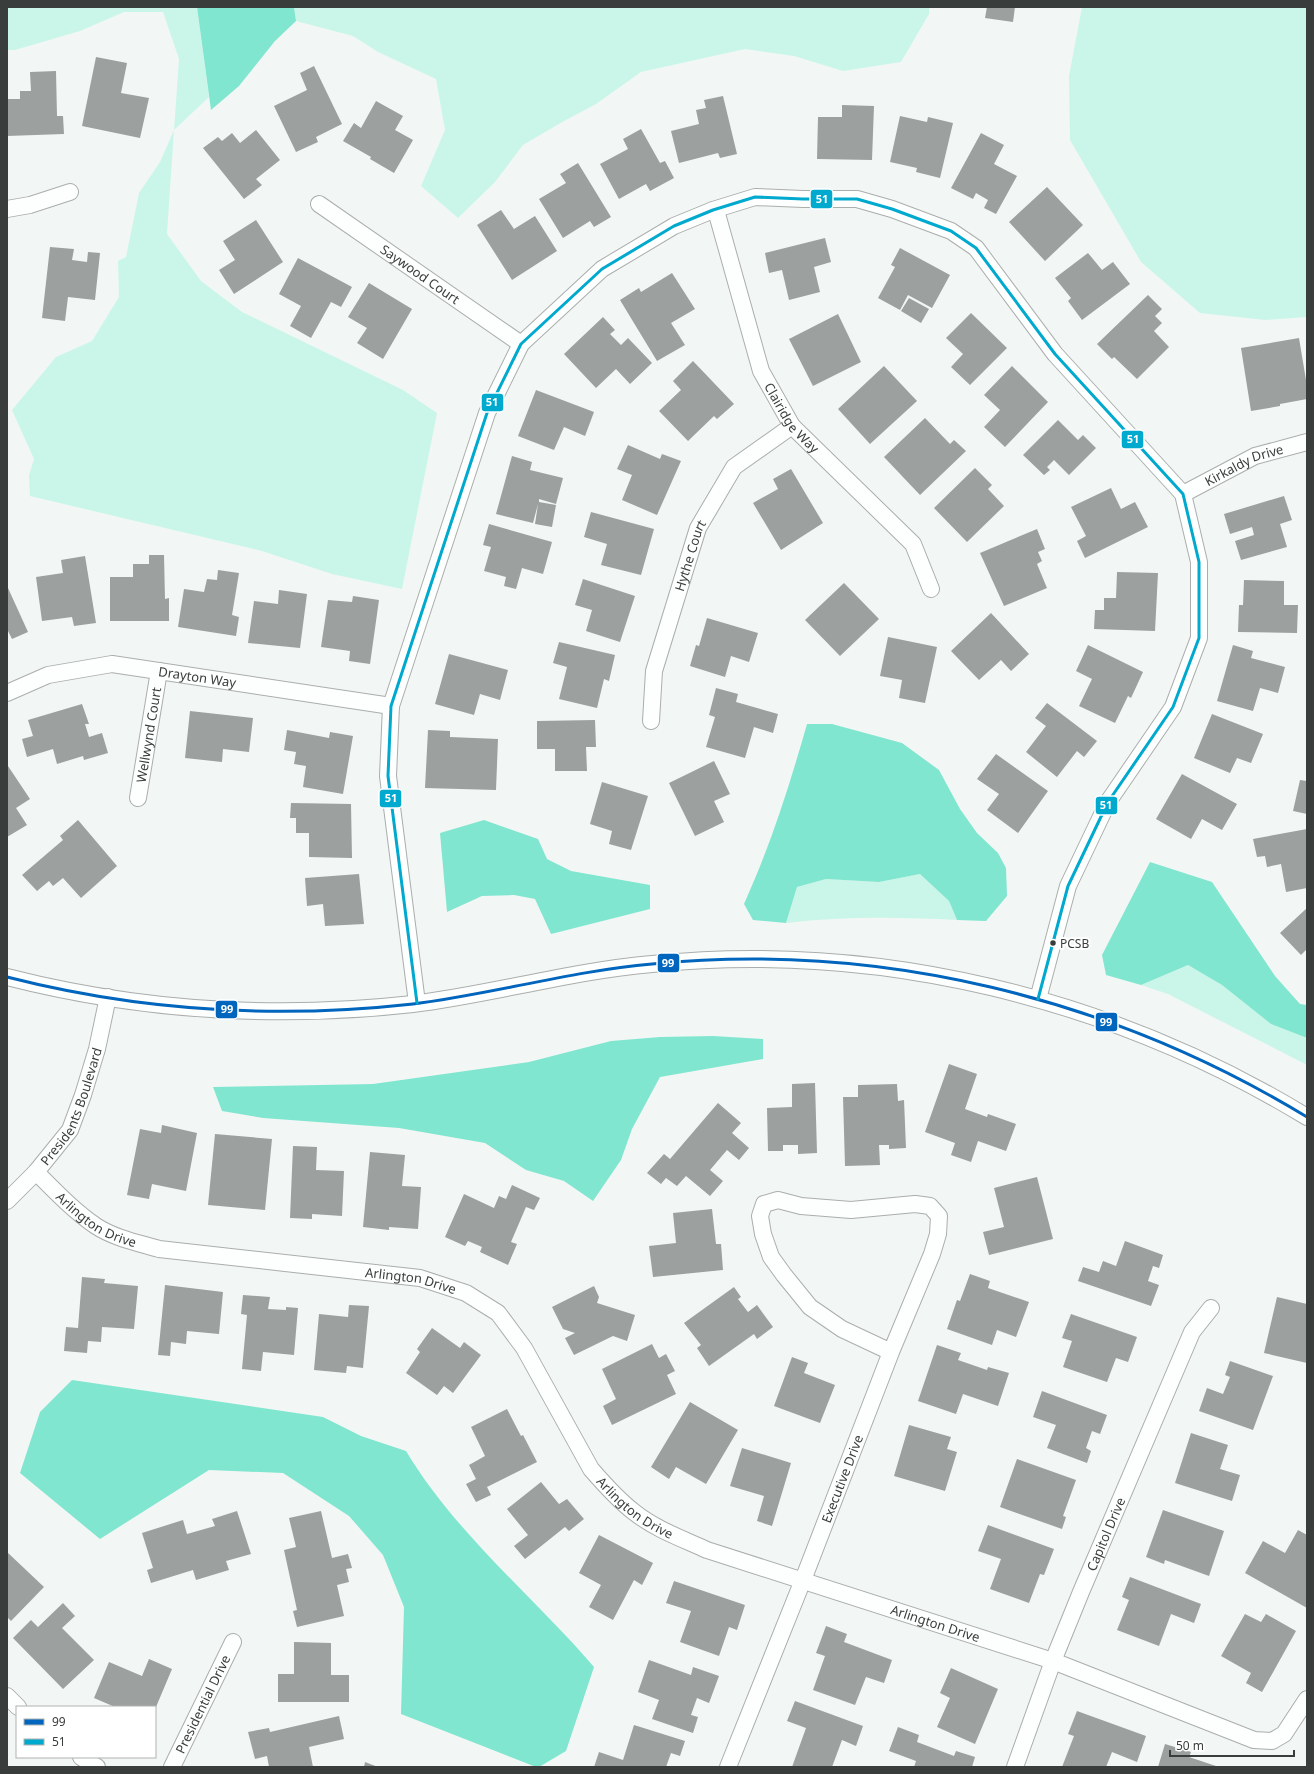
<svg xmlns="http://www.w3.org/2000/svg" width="1314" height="1774" font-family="'Noto Sans',sans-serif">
<rect width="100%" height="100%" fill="#f2f7f5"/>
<!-- green -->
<g fill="#caf6e9">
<path d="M7,7H197L209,97L174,130L167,234L201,281L242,312L403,390L437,413L402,589L332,574L262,551L30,496L29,475L34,459L12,410L56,357L92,341L119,297L118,261L126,257L139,193L160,162L174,130L179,59L163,12H124L80,31L15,50H7Z"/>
<path d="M294,7H929V14L901,62L843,71L794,56L745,49L641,72L596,104L564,121L523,145L495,182L458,218L421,186L445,130L436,79L378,52L353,36L296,21Z"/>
<path d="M1082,7H1307V317L1265,320L1200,313L1141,262L1070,140L1069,76Z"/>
<path d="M920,874L949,901L957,920C900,917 843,916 786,923L797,887L826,879L879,882Z"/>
<path d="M1188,965L1222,985L1271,1024L1307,1038V1065L1168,994L1141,985Z"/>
</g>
<!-- water -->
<g fill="#81e6cf">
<path d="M197,7H294L296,21L275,41L239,86L211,110Z"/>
<path d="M807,724H832L902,743L939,770L960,809L977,833L998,853L1006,868L1007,896L986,921L957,920L949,901L920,874L879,882L826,879L797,887L786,923L753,920L744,904C771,844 789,787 807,724Z"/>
<path d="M484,820L538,839L547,859L571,871L650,885V909L551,934L535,899L514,895L482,896L447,912L440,833Z"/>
<path d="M1150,862L1212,882L1275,976L1300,1004L1307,1005V1038L1271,1024L1222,985L1188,965L1141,985L1106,975L1102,955Z"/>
<path d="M713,1036L763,1039V1059L660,1077L632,1129L621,1160L593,1201L564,1181L526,1170L485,1143L399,1128L263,1118L222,1111L213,1087L373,1084L529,1062L611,1041L660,1037Z"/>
<path d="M72,1380L323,1417L361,1436L406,1451C456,1534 532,1595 594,1667L566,1751L539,1767H536L401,1714L404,1607L383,1555L349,1516L283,1473L209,1470L100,1539L20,1473L40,1412Z"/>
</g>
<!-- building -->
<g fill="#9ca09e">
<path d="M987,7H1015L1013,22L985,18Z"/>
<path d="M96,57L127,63L121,93L149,98L140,138L82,126Z"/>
<path d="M314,66L342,124L316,137L318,142L296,152L274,106L307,90L300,73Z"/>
<path d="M56,71L57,116H63L64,134L7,136V99H20V91H31L30,72Z"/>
<path d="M723,96L737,154L720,158L718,153L679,163L671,131L699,124L696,110L706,108L704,100Z"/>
<path d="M376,101L403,116L395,130L413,140L394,173L370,159L371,157L343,141L354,123L361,128Z"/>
<path d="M842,105L874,106L872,160L817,159L818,117H842Z"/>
<path d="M900,116L927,122L928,117L953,123L940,178L916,172L917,168L890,162Z"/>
<path d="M641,129L660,163L665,161L674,178L650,191L646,184L619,199L600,164L628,149L623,139Z"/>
<path d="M256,130L280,160L256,179L262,185L244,199L203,148L218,137L222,141L232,133L240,143Z"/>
<path d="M981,133L1004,145L994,164L1017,176L996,214L984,208L988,200L976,193L973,199L951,188Z"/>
<path d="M578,163L611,217L594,227L590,221L563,238L539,199L566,183L560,174Z"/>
<path d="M1047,187L1083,225L1045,261L1009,222Z"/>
<path d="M501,210L514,229L535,216L557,251L512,280L477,225Z"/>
<path d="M256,220L283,262L234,294L219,270L235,260L223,241Z"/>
<path d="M825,238L831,262L814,267L820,292L789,300L782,270L769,273L765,253Z"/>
<path d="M50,247L74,249L72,260L87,262L88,252L100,253L95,300L68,297L65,321L42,318Z"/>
<path d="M900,248L950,275L932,308L908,295L900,310L878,298L895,267L891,265Z"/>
<path d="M1088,253L1102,270L1113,262L1130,284L1082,320L1068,301L1071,298L1055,278Z"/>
<path d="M298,258L352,287L341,307L331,302L311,338L290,326L301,306L279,294Z"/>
<path d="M672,273L695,309L671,323L685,345L657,361L620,300L639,288L641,292Z"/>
<path d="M369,283L412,309L383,359L357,343L367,328L348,317Z"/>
<path d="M1148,295L1162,309L1155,316L1162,323L1154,331L1169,347L1137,379L1114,357L1112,359L1097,344Z"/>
<path d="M909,298L929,309L921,323L901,311Z"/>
<path d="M971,313L1007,348L970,385L951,367L963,354L946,338Z"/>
<path d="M838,314L861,362L813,386L789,339Z"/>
<path d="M603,317L615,330L610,334L621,345L628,338L652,363L630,384L616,369L596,388L564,354Z"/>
<path d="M1299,338L1307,386V399L1280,404V406L1251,411L1241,348Z"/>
<path d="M693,361L734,404L717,419L714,416L688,441L659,411L681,390L673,381Z"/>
<path d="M884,366L917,401L870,444L838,409Z"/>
<path d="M1012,366L1048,402L1005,447L984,427L1000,410L984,395Z"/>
<path d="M536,390L594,412L585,436L564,427L554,450L518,436Z"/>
<path d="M925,418L950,444L954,440L966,451L920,495L884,457Z"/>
<path d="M1058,420L1078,440L1083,435L1096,448L1069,475L1054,460L1047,467L1050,470L1044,475L1023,455Z"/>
<path d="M628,445L660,459L662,454L681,461L657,515L622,500L632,475L617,469Z"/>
<path d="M512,456L532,462L530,470L563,478L556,504L539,499V502L556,505L552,527L535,524L538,504L533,523L496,514Z"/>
<path d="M975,468L992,485L988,489L1004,506L967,542L934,508Z"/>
<path d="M791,469L823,523L781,550L753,503L778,489L773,479Z"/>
<path d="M1111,488L1121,509L1135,502L1148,527L1085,558L1077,541L1086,536L1071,507Z"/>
<path d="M1284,496L1292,520L1280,524L1287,547L1241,560L1235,541L1254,535L1252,527L1230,534L1224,514Z"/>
<path d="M591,512L654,529L641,575L601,565L607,544L584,537Z"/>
<path d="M489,524L552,542L543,574L522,568L516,589L504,586L506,577L484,571L491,547L483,545Z"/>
<path d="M1037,529L1045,549L1038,552L1042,561L1037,564L1047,588L1004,606L980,553Z"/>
<path d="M149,555H164L165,599L169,598V621H110V577H133V564H149Z"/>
<path d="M85,556L96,623L74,626L72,617L42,621L36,577L63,573L61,560Z"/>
<path d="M218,570L239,573L232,615L239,617L236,636L178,627L184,589L204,592L207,579L217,580Z"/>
<path d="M1117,572L1158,573L1155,631L1094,629L1095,610H1104V598H1116Z"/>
<path d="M583,579L635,596L620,642L586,631L592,610L575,605Z"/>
<path d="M1244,580L1284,581V605H1298L1297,633L1238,632L1239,605H1243Z"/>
<path d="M844,583L879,619L840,656L805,620Z"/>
<path d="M7,588H8L28,632L12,639L7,629Z"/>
<path d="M279,590L307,594L300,648L248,643L254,601L278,604Z"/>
<path d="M353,596L379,600L370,664L349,661L350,651L321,647L328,600L352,602Z"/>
<path d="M991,613L1029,654L1011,671L1001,660L979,680L951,651Z"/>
<path d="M707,618L758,633L749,662L731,656L725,677L690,666L696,645L699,646Z"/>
<path d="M888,637L937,647L925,703L899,698L902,680L880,676Z"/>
<path d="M559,642L615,655L609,681L604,679L597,708L559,699L567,667L553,663Z"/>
<path d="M1088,645L1143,672L1131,698L1128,696L1115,723L1079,706L1092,679L1076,671Z"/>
<path d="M1233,645L1253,651L1251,658L1285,667L1278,693L1260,688L1253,711L1217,701Z"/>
<path d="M449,654L508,670L500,700L480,694L474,715L435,704Z"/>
<path d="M716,688L738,694L736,702L778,714L773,733L754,727L745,758L706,747L715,717L709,715Z"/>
<path d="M1047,703L1097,741L1084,757L1077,751L1057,777L1026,752L1046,726L1035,718Z"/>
<path d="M82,704L89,724H85L89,737L102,733L108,753L84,760L83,756L57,764L53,749L27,757L22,739L33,736L28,720Z"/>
<path d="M190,711L253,718L249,752L223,749L222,762L185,758Z"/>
<path d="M1212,714L1263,734L1251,763L1237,758L1230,773L1194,758Z"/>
<path d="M595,720L596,747H586L587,771H555V749H537V721Z"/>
<path d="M287,730L329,738L330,732L353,736L343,794L303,787L306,766L294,764L296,752L284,750Z"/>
<path d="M428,730L450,731V737L498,739L496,790L425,788Z"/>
<path d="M996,754L1048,791L1018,833L987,810L999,794L977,779Z"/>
<path d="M714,761L730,794L714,801L724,822L695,836L669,783Z"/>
<path d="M7,766H8L30,799L16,808L27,825L7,837Z"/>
<path d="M1182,774L1237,804L1222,830L1202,819L1191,839L1156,819Z"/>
<path d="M1300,780L1307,781V814L1293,811Z"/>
<path d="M602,782L648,796L631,850L609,844L612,831L590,824Z"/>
<path d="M291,803L351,804L352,858L309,857V833H296V818H290Z"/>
<path d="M78,820L117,866L81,898L63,878L53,886L49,881L37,891L22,875L63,840L60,836Z"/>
<path d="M1307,829V888L1286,892L1281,864L1267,867L1265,856L1257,857L1253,839Z"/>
<path d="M359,874L364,924L325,926L323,904L307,906L305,878Z"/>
<path d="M1307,908V949L1301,955L1280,933Z"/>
<path d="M949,1064L977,1074L965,1109L987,1117L988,1114L1016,1124L1006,1151L978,1141L971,1162L951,1155L955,1143L925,1132Z"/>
<path d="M815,1083L817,1153L798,1154V1145H783V1151H768L767,1108L792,1107V1084Z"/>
<path d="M897,1084L898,1101L904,1100L906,1148L889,1149V1145H879L880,1165L845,1166L843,1097H858V1085Z"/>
<path d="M718,1103L741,1123L732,1133L749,1148L739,1160L727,1150L710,1170L723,1181L710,1196L686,1176L677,1186L666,1178L661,1184L647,1173L664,1154L670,1159Z"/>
<path d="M162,1125L197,1133L186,1191L152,1184L149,1199L127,1195L140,1129L161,1133Z"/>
<path d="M215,1134L272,1139L265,1210L208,1205Z"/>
<path d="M293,1146L317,1147L316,1170L344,1171L342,1216L312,1214V1219L290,1218Z"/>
<path d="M370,1152L405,1155L402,1186L421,1187L418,1229L389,1227V1230L363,1227Z"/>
<path d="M1037,1177L1053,1239L989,1255L983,1232L1004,1227L994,1188Z"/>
<path d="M512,1185L540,1198L534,1210L526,1207L511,1242L517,1244L508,1265L480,1252L482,1247L468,1241L465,1246L445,1237L464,1194L494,1208L499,1196L506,1199Z"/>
<path d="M712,1209L716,1244H721L723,1270L653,1277L649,1246L676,1243L673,1213Z"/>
<path d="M1125,1241L1163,1255L1159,1268L1153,1266L1148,1281L1159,1285L1151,1306L1078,1281L1083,1267L1099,1272L1103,1261L1116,1266Z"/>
<path d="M970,1274L990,1281L988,1288L1029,1302L1016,1337L997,1330L992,1345L947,1329L957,1300L960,1301Z"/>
<path d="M82,1277L105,1279L104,1283L138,1286L134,1329L102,1327L101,1342L88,1341L87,1353L64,1351L66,1327L78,1328Z"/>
<path d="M165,1285L223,1292L219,1334L187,1331L186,1344L171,1342L170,1356L158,1355Z"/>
<path d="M594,1286L599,1297L597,1303L635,1315L627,1341L613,1336L574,1355L565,1338L575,1333L563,1329L552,1307Z"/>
<path d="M734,1287L741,1297L738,1299L748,1312L757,1305L773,1327L757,1339L754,1334L709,1366L697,1348L701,1345L684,1323Z"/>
<path d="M243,1295L270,1297L268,1309L286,1310V1307L298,1308L294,1355L263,1352L261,1371L242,1369L247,1315L241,1314Z"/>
<path d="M1277,1297L1307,1304V1363L1264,1353Z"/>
<path d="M349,1305L369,1306L363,1368L347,1366L346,1373L314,1370L319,1314L348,1317Z"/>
<path d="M1071,1314L1137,1337L1128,1362L1116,1358L1107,1382L1063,1367L1072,1341L1062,1338Z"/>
<path d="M432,1328L460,1348L464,1342L481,1355L453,1393L444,1386L437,1395L406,1373L420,1352L417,1349Z"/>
<path d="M652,1344L659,1358L666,1354L675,1371L667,1375L676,1394L612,1425L603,1406L616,1399L602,1369Z"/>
<path d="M937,1345L961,1353L958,1360L987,1370L988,1367L1009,1373L998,1406L963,1394L956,1414L918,1401Z"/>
<path d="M792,1357L808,1363L804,1373L835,1385L820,1423L774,1406Z"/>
<path d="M1230,1361L1273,1376L1253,1430L1199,1411L1207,1388L1223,1394L1230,1377L1225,1375Z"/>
<path d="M1042,1391L1107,1415L1100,1434L1092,1431L1086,1448L1091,1451L1087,1463L1047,1448L1056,1425L1033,1417Z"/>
<path d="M690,1402L738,1430L706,1484L676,1467L669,1479L651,1467Z"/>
<path d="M507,1409L521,1436L523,1435L537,1462L487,1487L491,1495L476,1502L466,1484L476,1479L469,1465L485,1456L471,1427Z"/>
<path d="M909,1425L951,1437L947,1449L957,1452L945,1491L894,1476Z"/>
<path d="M1191,1433L1228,1445L1220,1469L1240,1475L1232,1501L1175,1483Z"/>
<path d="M742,1448L791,1463L772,1526L757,1521L764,1496L730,1486Z"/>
<path d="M1017,1459L1076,1480L1063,1516L1066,1517L1062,1529L1000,1507Z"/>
<path d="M541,1482L559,1504L567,1499L584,1519L569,1531L565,1527L525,1559L514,1546L528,1535L507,1509Z"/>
<path d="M1163,1510L1224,1531L1209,1576L1165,1560L1164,1564L1146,1557Z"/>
<path d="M237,1511L251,1554L226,1561L229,1570L196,1580L193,1570L151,1583L147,1570L153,1568L142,1533L183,1520L187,1534L215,1526L212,1519Z"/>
<path d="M321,1511L332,1558L348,1554L352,1568L346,1569L349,1582L337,1585L344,1616L297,1627L293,1611L297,1610L284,1550L296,1547L289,1518Z"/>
<path d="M988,1525L1054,1549L1044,1575L1040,1574L1029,1603L990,1589L1001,1559L978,1551Z"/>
<path d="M1298,1530L1307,1535V1608L1245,1573L1263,1541L1285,1553Z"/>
<path d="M599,1535L653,1563L642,1585L634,1580L613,1620L589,1607L601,1585L579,1573Z"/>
<path d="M7,1552L44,1587L11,1621L7,1617Z"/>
<path d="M1130,1577L1201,1604L1194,1623L1171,1614L1159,1646L1117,1630L1129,1600L1122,1597Z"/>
<path d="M674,1581L745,1605L737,1630L729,1627L719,1656L680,1642L691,1611L666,1603Z"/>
<path d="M63,1603L75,1616L62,1628L94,1660L63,1689L13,1638L31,1620L38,1627Z"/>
<path d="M1245,1614L1261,1622L1266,1614L1296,1631L1262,1692L1246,1683L1251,1673L1221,1656Z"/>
<path d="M826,1626L847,1634L844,1642L892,1660L884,1683L866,1677L855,1705L813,1690L825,1656L816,1653Z"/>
<path d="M294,1642L331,1643V1675H349V1702H278V1674H294Z"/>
<path d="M149,1659L172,1669L156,1707H115L94,1698L109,1662L142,1676Z"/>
<path d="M649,1660L691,1675L693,1667L719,1676L709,1703L697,1698L691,1715L698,1717L693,1733L652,1719L659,1700L638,1692Z"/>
<path d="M951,1668L998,1689L975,1744L937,1727L950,1698L940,1693Z"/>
<path d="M795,1701L863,1726L856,1746L842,1740L832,1767H792L806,1728L787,1721Z"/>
<path d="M1077,1711L1146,1736L1137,1762L1112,1752L1106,1767H1062L1074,1736L1068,1734Z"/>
<path d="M339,1716L344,1739L309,1747L313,1767H269L267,1756L255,1759L248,1732L269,1728L270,1732Z"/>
<path d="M634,1725L685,1741L680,1756L671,1753L666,1767H594L599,1752L623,1760Z"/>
<path d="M898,1727L919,1735L917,1742L954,1756L956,1751L975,1757L972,1767H914L916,1761L889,1751Z"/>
<path d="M1165,1744L1191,1752L1189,1757L1219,1767H1158Z"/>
<path d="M365,1762L378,1767H364Z"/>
</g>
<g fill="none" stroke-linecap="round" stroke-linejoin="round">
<!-- minor casing -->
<g stroke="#aaaeac" stroke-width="18">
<g id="minor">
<path id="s1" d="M319,204L521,344"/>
<path d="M7,209L30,205L70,192"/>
<path id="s2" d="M713,210L717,214L761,371L792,426L913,544L931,589"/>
<path id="s3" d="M1183,494L1255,456L1307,442"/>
<path id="s4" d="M7,693L48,675L112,664L391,706"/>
<path id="s5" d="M651,721L654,671L698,528L734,467L792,426"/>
<path id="s6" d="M138,798L159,671"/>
<path d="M7,977C140,1011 278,1019 413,1004C493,994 571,971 652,964C880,941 1111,998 1307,1117"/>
<path d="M417,1003L388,776L391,706L487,413L521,344L602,269L674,226L713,210L755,197L803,199H857L892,209L951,231L976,248L1055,354L1183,494L1199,562V638L1173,707L1108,802L1068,886L1038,999"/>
<path id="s7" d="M36,1172C55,1191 74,1211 96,1226C114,1238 139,1243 159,1249L420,1278L466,1293L498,1313L524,1348L591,1469C604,1484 618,1500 634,1512C655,1529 683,1539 707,1550L1053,1661L1254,1740L1272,1741L1284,1734L1307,1699"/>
<path id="s8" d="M7,1201L36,1172L70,1130L83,1095L97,1049L108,997"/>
<path d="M7,1696L18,1707"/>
<path d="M81,1757L97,1767"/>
<path id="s9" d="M172,1767L233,1642"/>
<path id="s10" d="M728,1767L803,1580L891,1352L932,1254L938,1234L939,1216L930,1206L915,1204L851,1210L801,1206L778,1200L764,1204L760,1216L763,1234L771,1257L784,1275L810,1307L842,1329L891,1352"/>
<path id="s11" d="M1015,1767L1053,1661L1081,1592L1192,1332L1211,1308"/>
</g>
</g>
<!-- minor -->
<use href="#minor" stroke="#fdfefe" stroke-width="16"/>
<!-- bus-1 casing -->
<g stroke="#fff" stroke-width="6">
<path id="bus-1" d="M7,977C140,1011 278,1019 413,1004C493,994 571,971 652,964C880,941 1111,998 1307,1117"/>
</g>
<!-- bus-2 casing -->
<g stroke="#fff" stroke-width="6">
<path id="bus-2" d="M417,1003L388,776L391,706L487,413L521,344L602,269L674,226L713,210L755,197L803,199H857L892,209L951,231L976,248L1055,354L1183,494L1199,562V638L1173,707L1108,802L1068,886L1038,999"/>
</g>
<!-- bus-1 -->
<use href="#bus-1" stroke="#0065bd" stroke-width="3"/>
<!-- bus-2 -->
<use href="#bus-2" stroke="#00a9ce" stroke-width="3"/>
</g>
<!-- markers -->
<circle fill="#393d3c" stroke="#fff" stroke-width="1.5" cx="1053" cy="943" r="3.5"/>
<g text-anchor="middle" stroke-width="4" stroke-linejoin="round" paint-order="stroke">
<!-- bus labels -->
<g font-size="12" fill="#393d3c" stroke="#fff" text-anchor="start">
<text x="1060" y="948">PCSB</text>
</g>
<!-- street labels -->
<g font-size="13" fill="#393d3c" stroke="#fff">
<text dy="5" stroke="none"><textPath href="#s1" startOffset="123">Saywood Court</textPath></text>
<text dy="5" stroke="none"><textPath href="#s2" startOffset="225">Clairidge Way</textPath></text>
<text dy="5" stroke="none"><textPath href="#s3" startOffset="68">Kirkaldy Drive</textPath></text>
<text dy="5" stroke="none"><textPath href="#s5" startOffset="171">Hythe Court</textPath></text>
<text dy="5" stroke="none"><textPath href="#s4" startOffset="196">Drayton Way</textPath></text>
<text dy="5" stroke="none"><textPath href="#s6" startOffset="64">Wellwynd Court</textPath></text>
<text dy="5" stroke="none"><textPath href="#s8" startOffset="117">Presidents Boulevard</textPath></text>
<text dy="5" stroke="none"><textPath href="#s7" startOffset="78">Arlington Drive</textPath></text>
<text dy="5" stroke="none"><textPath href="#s7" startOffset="402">Arlington Drive</textPath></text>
<text dy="5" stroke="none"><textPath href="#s10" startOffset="310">Executive Drive</textPath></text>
<text dy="5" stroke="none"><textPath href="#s7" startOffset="738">Arlington Drive</textPath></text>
<text dy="5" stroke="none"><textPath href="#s11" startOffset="250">Capitol Drive</textPath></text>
<text dy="5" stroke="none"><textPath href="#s7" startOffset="1062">Arlington Drive</textPath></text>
<text dy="5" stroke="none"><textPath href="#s9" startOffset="70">Presidential Drive</textPath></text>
</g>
</g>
<g stroke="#fff" stroke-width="1.5">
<rect x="810" y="189" width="23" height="20" rx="4" fill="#00a9ce"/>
<rect x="481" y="393" width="23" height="19" rx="4" fill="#00a9ce"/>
<rect x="1121" y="430" width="23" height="19" rx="4" fill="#00a9ce"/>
<rect x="379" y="789" width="23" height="19" rx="4" fill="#00a9ce"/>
<rect x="1095" y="796" width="23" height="19" rx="4" fill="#00a9ce"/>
<rect x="657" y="953" width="23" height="20" rx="4" fill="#0065bd"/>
<rect x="215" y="1000" width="23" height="19" rx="4" fill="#0065bd"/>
<rect x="1095" y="1012" width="23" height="20" rx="4" fill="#0065bd"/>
</g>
<g font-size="11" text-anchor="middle" font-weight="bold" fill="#fff">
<text x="822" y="203">51</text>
<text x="492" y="406">51</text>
<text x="1133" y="443">51</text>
<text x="391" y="802">51</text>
<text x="1106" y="809">51</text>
<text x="668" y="967">99</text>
<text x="227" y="1013">99</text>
<text x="1106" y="1026">99</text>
</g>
<!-- border -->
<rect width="1314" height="1774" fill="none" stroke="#393d3c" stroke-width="16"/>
<!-- legend -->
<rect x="16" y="1706" width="140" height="52" fill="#ffffff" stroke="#b0b1b1"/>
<rect x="24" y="1719" width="20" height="6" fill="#0065bd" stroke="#b0b1b1"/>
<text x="52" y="1726" font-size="12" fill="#393d3c">99</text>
<rect x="24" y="1739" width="20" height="6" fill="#00a9ce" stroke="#b0b1b1"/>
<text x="52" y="1746" font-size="12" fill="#393d3c">51</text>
<!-- scale -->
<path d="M1170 1750v6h124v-6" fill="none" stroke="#393d3c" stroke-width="2"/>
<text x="1176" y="1750" font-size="12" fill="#393d3c" stroke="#ffffff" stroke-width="3" paint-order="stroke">50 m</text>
</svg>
